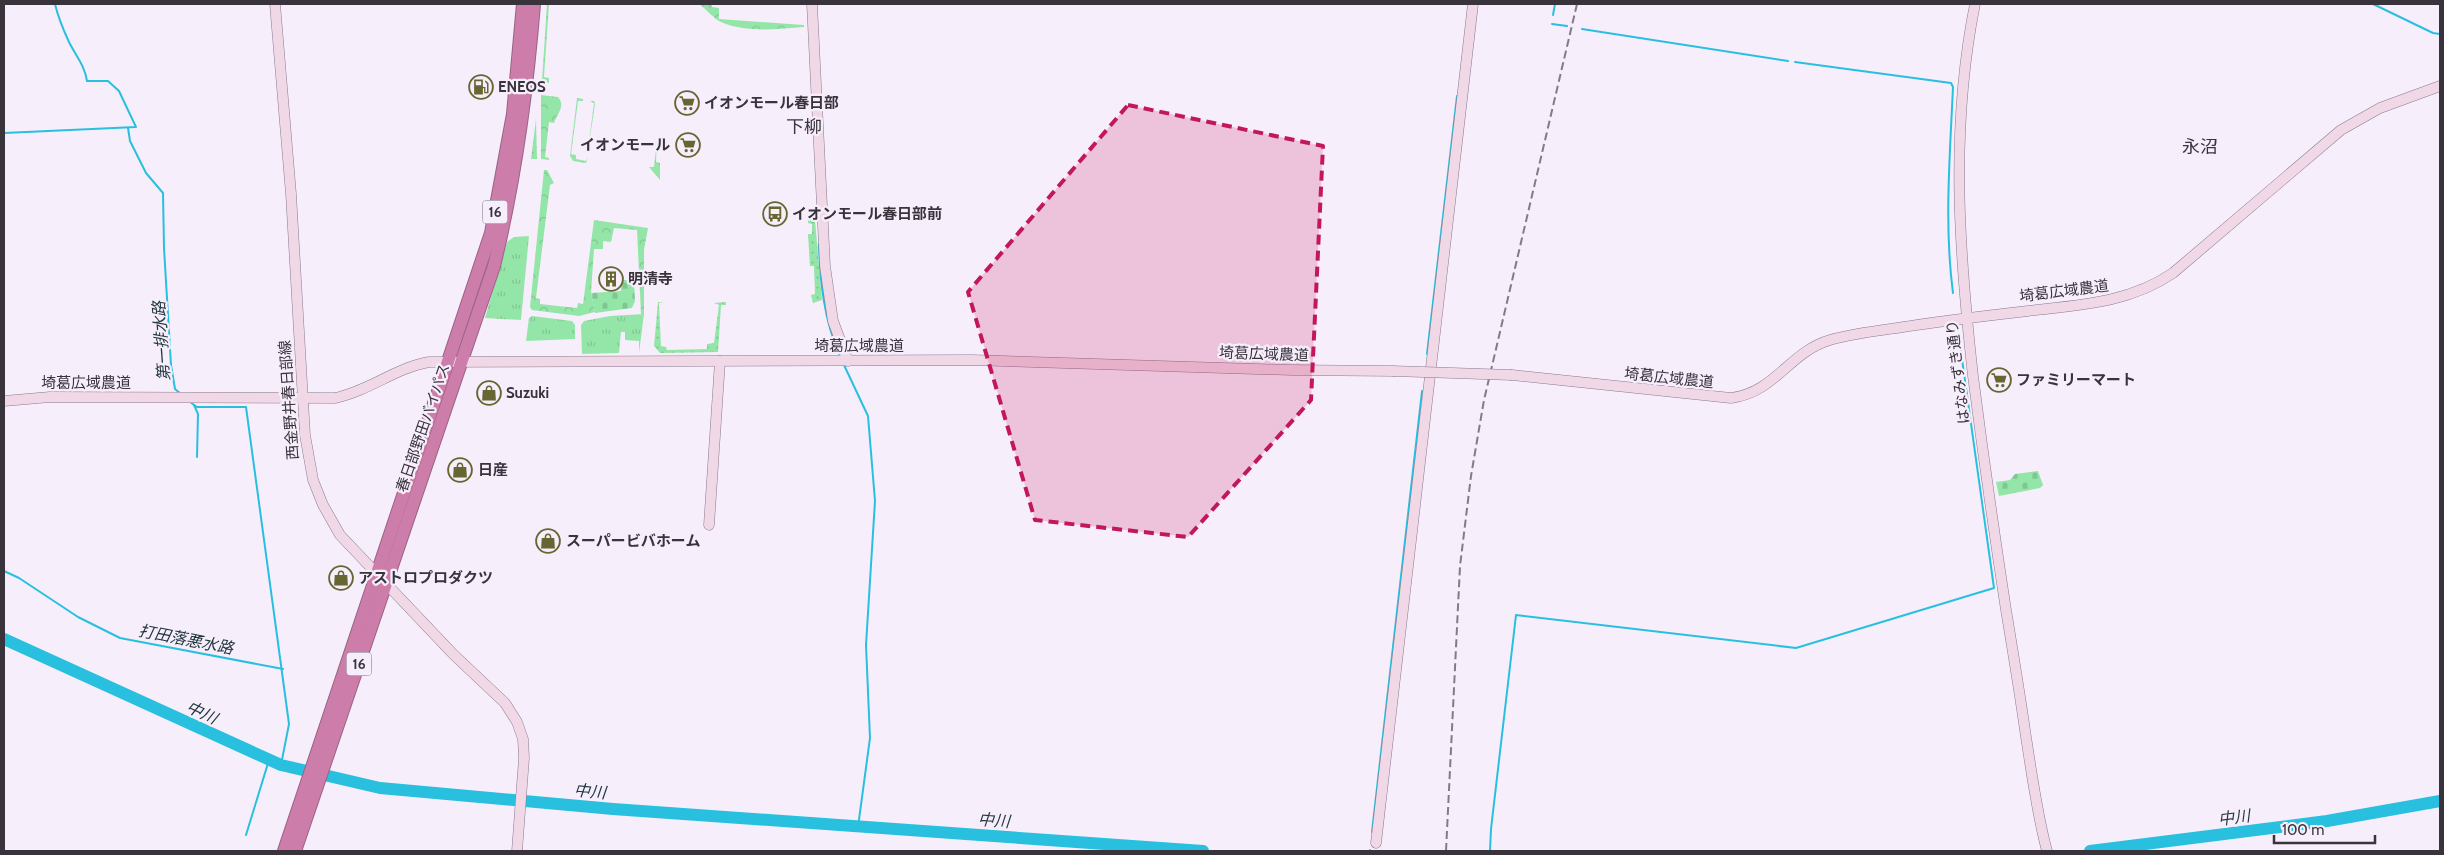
<svg xmlns="http://www.w3.org/2000/svg" width="2444" height="855" font-family="Cabin,'Noto Sans JP',sans-serif">
<defs>
<pattern id="grass-tufts" width="24" height="20" patternUnits="userSpaceOnUse" patternTransform="scale(1.25)"><rect width="24" height="20" fill="#94e6a8"/><path d="M3 7l-1-3M5 7V3M7 7l1-3M15 17l-1-3M17 17v-4M19 17l1-3" fill="none" stroke="#80c692"/></pattern>
<pattern id="forest-crowns" width="20" height="18" patternUnits="userSpaceOnUse" patternTransform="scale(1.25)"><rect width="20" height="18" fill="#94e6a8"/><path d="M2 6a3 3 0 1 1 6 0M12 15a3 3 0 1 1 6 0" fill="none" stroke="#80c692"/></pattern>
<pattern id="cemetery-stones" width="16" height="16" patternUnits="userSpaceOnUse" patternTransform="scale(1.25)"><rect width="16" height="16" fill="#94e6a8"/><path d="M2 7V4a2 2 0 0 1 4 0v3zM10 15v-3a2 2 0 0 1 4 0v3z" fill="#80c692"/></pattern>
<pattern id="garden-dots" width="8" height="8" patternUnits="userSpaceOnUse" patternTransform="scale(1.25)"><rect width="8" height="8" fill="#94e6a8"/><path d="M2 2h.1M6 6h.1" fill="none" stroke="#80c692" stroke-width="1.8" stroke-linecap="round"/></pattern>
</defs>
<rect width="100%" height="100%" fill="#f7eefc"/>
<!-- grass -->
<g fill="url(#grass-tufts)">
<path d="M529,236L521,320L485,318L507,242L514,237Z"/>
<path d="M644,314L639,353V341L625,340V332H621L619,353L582,354L581,325L584,321L610,316Z"/>
<path d="M532,316L572,321L575,325V339L526,341L529,318Z"/>
</g>
<!-- forest -->
<g fill="url(#forest-crowns)">
<path d="M547,4H549L544,77L549,78V83L542,81Z"/>
<path d="M699,4H712V7L719,8V19L804,25V27C778,29 745,33 721,22C713,18 706,9 699,4Z"/>
<path d="M541,95L558,97C566,106 557,114 554,123L549,122L545,157L549,158V160L541,159Z"/>
<path d="M657,140L656,162L660,163V180L649,167H654Z"/>
<path d="M544,170H547L554,183L550,185L536,298L540,299V304L577,308L578,303L583,304L594,220L648,228L644,250V314H641L637,230L614,228L611,242L603,241V249H594L591,293L595,312L579,316L532,310L530,307Z"/>
</g>
<!-- cemetery -->
<g fill="url(#cemetery-stones)">
<path d="M621,280H634L635,301L632,308L595,313L591,293L621,291Z"/>
<path d="M2038,471L2043,485L2040,488L1999,496L1996,482L2010,480L2015,474Z"/>
</g>
<!-- garden -->
<g fill="url(#garden-dots)">
<path d="M577,98L583,99V101H578L571,154L576,155V159L586,161L588,157L586,163L573,161L570,156Z"/>
<path d="M590,101H594L595,104L588,150L584,149H588L594,103Z"/>
<path d="M536,119L537,159H531Z"/>
<path d="M814,209L822,300L813,303L811,295L815,294L814,266H810L808,234H812V224L808,223V210Z"/>
<path d="M658,302H663L659,303L661,346L666,347L667,350L707,349V344L714,343L719,305L714,303L726,302V305H721L718,352L660,353L654,346Z"/>
</g>
<g fill="none" stroke-linecap="round" stroke-linejoin="round">
<!-- stream -->
<g stroke="#28c0de" stroke-width="2">
<path d="M2373,4L2433,33L2440,34"/>
<path d="M1553,15L1555,4"/>
<path d="M1552,24L1567,26"/>
<path d="M1582,29L1788,61"/>
<path d="M1795,62L1951,83L1953,87C1950,155 1944,225 1953,293"/>
<path d="M128,128L130,141L146,173L163,193L164,248L171,365L175,389L181,394"/>
<path d="M4,133L136,127L119,91L108,81H87C85,66 76,56 69,42C63,29 58,17 55,4"/>
<path d="M819,244C820,282 824,320 840,356"/>
<path d="M1427,354L1457,96"/>
<path d="M844,365L868,416L875,501L866,645L870,738L858,827"/>
<path d="M190,402L197,407H246L289,724L281,765"/>
<path d="M194,405L198,414L197,457"/>
<path d="M4,571L19,578L78,617L120,638L283,669"/>
<path d="M1372,832L1422,391"/>
<path d="M246,835L269,760"/>
<path d="M1370,851V850"/>
<path d="M1490,851L1491,829L1516,615L1796,648L1994,588L1960,345"/>
</g>
<!-- river -->
<g stroke="#28c0de" stroke-width="12">
<path d="M4,639L281,765L380,788L613,809L1203,851"/>
<path d="M2090,851L2327,821L2440,801"/>
</g>
<!-- secondary casing -->
<g stroke="#887a90" stroke-width="11">
<g id="secondary">
<path d="M275,4L291,194L305,435L313,480L323,505L340,535L454,655L505,703L517,722L523,739L524,758L517,851"/>
<path d="M812,4L825,266L833,321L848,361"/>
<path d="M1975,4C1950,128 1959,251 1973,376C1983,454 1994,532 2006,610C2013,652 2020,695 2026,737C2032,775 2037,814 2047,851"/>
<path d="M1512,375L1731,398C1776,392 1789,352 1830,340C1851,334 1875,331 1897,328C1941,321 1984,316 2028,311C2080,305 2129,303 2173,273L2341,130L2380,108L2440,86"/>
<path d="M4,401L50,397L335,398C369,391 395,368 429,362L972,360L1291,370L1393,371"/>
<path d="M709,525L720,361"/>
<path d="M1376,843L1473,4"/>
</g>
</g>
<!-- highway casing -->
<g stroke="#996384" stroke-width="14">
<g id="highway">
<path d="M284,851L491,233L513,114L523,4"/>
<path d="M295,851L494,266C515,180 527,92 534,4"/>
</g>
</g>
<!-- secondary -->
<use href="#secondary" stroke="#f0d8e6" stroke-width="10"/>
<!-- highway -->
<use href="#highway" stroke="#cd7daa" stroke-width="12"/>
<!-- rail -->
<path stroke="#827b85" stroke-width="2" stroke-dasharray="8 4" stroke-linecap="butt" d="M1446,851L1460,566L1471,476L1484,400L1577,4"/>
<!-- secondary-bridge casing -->
<g stroke="#887a90" stroke-width="11" stroke-linecap="butt">
<path id="secondary-bridge" d="M1393,371L1512,375"/>
</g>
<!-- secondary-bridge -->
<use href="#secondary-bridge" stroke="#f0d8e6" stroke-width="10"/>
</g>
<!-- marked area -->
<path fill="#c2185b" fill-opacity="0.2" stroke="#c2185b" stroke-width="4" stroke-dasharray="10 6" stroke-linejoin="round" d="M1128,105L1323,146L1311,400L1188,537L1035,520L968,292Z"/>
<!-- icons -->
<defs>
<g id="fuel-ring" transform="scale(1.25)"><circle r="9.5" fill="#f7eefc" stroke="#676532" stroke-width="1.5"/><path d="M-5.5-6h7V0h2V4h1.3V-2.5L3-4.5l.8-.8L6-3V5H2.5V1h-1V6h-7ZM-4.2-4.7v3.2H.2V-4.7Z" fill="#676532"/></g>
<g id="supermarket-ring" transform="scale(1.25)"><circle r="9.5" fill="#f7eefc" stroke="#676532" stroke-width="1.5"/><path d="M-6-5.5h2.5l.6 2H6L4.5 2H-2.5L-4.4-4H-6ZM-1.5 3.2a1.3 1.3 0 1 0 .1 0ZM3 3.2a1.3 1.3 0 1 0 .1 0Z" fill="#676532"/></g>
<g id="bus-ring" transform="scale(1.25)"><circle r="9.5" fill="#f7eefc" stroke="#676532" stroke-width="1.5"/><path d="M-5-6H5V4H4V6H2V4H-2V6H-4V4H-5ZM-3.5-4V0h7V-4ZM-3.5 1.2v1.5H-2V1.2ZM2 1.2v1.5H3.5V1.2Z" fill="#676532"/></g>
<g id="building-ring" transform="scale(1.25)"><circle r="9.5" fill="#f7eefc" stroke="#676532" stroke-width="1.5"/><path d="M-4-6H4V6H1V3H-1V6H-4ZM-2.5-4.3h1.7v1.8h-1.7ZM.8-4.3h1.7v1.8H.8ZM-2.5-1h1.7V.8h-1.7ZM.8-1h1.7V.8H.8Z" fill="#676532"/></g>
<g id="shop-ring" transform="scale(1.25)"><circle r="9.5" fill="#f7eefc" stroke="#676532" stroke-width="1.5"/><path d="M-5-2.5h2.3a2.7 3.5 0 0 1 5.4 0H5L5.5 6h-11ZM-1.5-2.5h3a1.5 2.3 0 0 0-3 0Z" fill="#676532"/></g>
</defs>
<g fill-rule="evenodd">
<use href="#fuel-ring" x="481" y="87"/>
<use href="#supermarket-ring" x="687" y="103"/>
<use href="#supermarket-ring" x="688" y="145"/>
<use href="#bus-ring" x="775" y="214"/>
<use href="#building-ring" x="611" y="279"/>
<use href="#supermarket-ring" x="1999" y="380"/>
<use href="#shop-ring" x="489" y="393"/>
<use href="#shop-ring" x="460" y="470"/>
<use href="#shop-ring" x="548" y="541"/>
<use href="#shop-ring" x="341" y="578"/>
</g>
<g text-anchor="middle" stroke-width="4.5" stroke-linejoin="round" paint-order="stroke">
<!-- shield labels -->
<g fill="#f7eefc" stroke="#726b76" stroke-width="1">
<rect x="482.5" y="200.5" width="25" height="23" rx="4"/>
<rect x="346.5" y="652.5" width="25" height="23" rx="4"/>
</g>
<g font-size="14" font-weight="bold" fill="#39333c">
<text x="495" y="217">16</text>
<text x="359" y="669">16</text>
</g>
<!-- poi labels -->
<g font-size="15" font-weight="bold" fill="#39333c" stroke="#f7eefc" text-anchor="start">
<text x="498" y="92">ENEOS</text>
<text x="704" y="108">イオンモール春日部</text>
<text x="670" y="150" text-anchor="end">イオンモール</text>
<text x="792" y="219">イオンモール春日部前</text>
<text x="628" y="284">明清寺</text>
<text x="2016" y="385">ファミリーマート</text>
<text x="506" y="398">Suzuki</text>
<text x="478" y="475">日産</text>
<text x="566" y="546">スーパービバホーム</text>
<text x="358" y="583">アストロプロダクツ</text>
</g>
<!-- street labels -->
<g font-size="15" fill="#39333c" stroke="#f7eefc">
<text transform="translate(2064 291) rotate(-7)" y="5">埼葛広域農道</text>
<text x="859" y="351">埼葛広域農道</text>
<text transform="translate(1264 354) rotate(2)" y="5">埼葛広域農道</text>
<text transform="translate(1958 372) rotate(-97)" y="5">はなみずき通り</text>
<text transform="translate(1669 378) rotate(6)" y="5">埼葛広域農道</text>
<text x="86" y="388">埼葛広域農道</text>
<text transform="translate(289 400) rotate(-94)" y="5">西金野井春日部線</text>
<text transform="translate(423 428) rotate(-71)" y="5">春日部野田バイパス</text>
</g>
<!-- water labels -->
<g font-size="16" font-style="italic" fill="#1f363c" stroke="#f7eefc">
<text transform="translate(161 341) rotate(-94)" y="6">第一排水路</text>
<text transform="translate(186 639) rotate(11)" y="6">打田落悪水路</text>
<text transform="translate(202 712) rotate(25)" y="6">中川</text>
<text transform="translate(590 791) rotate(5)" y="6">中川</text>
<text transform="translate(2234 817) rotate(-7)" y="6">中川</text>
<text transform="translate(994 820) rotate(4)" y="6">中川</text>
</g>
<!-- quarter labels -->
<g font-size="18" fill="#39333c" stroke="#f7eefc">
<text x="804" y="133">下柳</text>
<text x="2200" y="153">永沼</text>
</g>
</g>
<!-- border -->
<rect width="2444" height="855" fill="none" stroke="#39333c" stroke-width="10"/>
<!-- scale -->
<path d="M2274 835v8h101v-8" fill="none" stroke="#39333c" stroke-width="2.5"/>
<text x="2282" y="835" font-size="15" fill="#39333c" stroke="#f7eefc" stroke-width="4" paint-order="stroke">100 m</text>
</svg>
